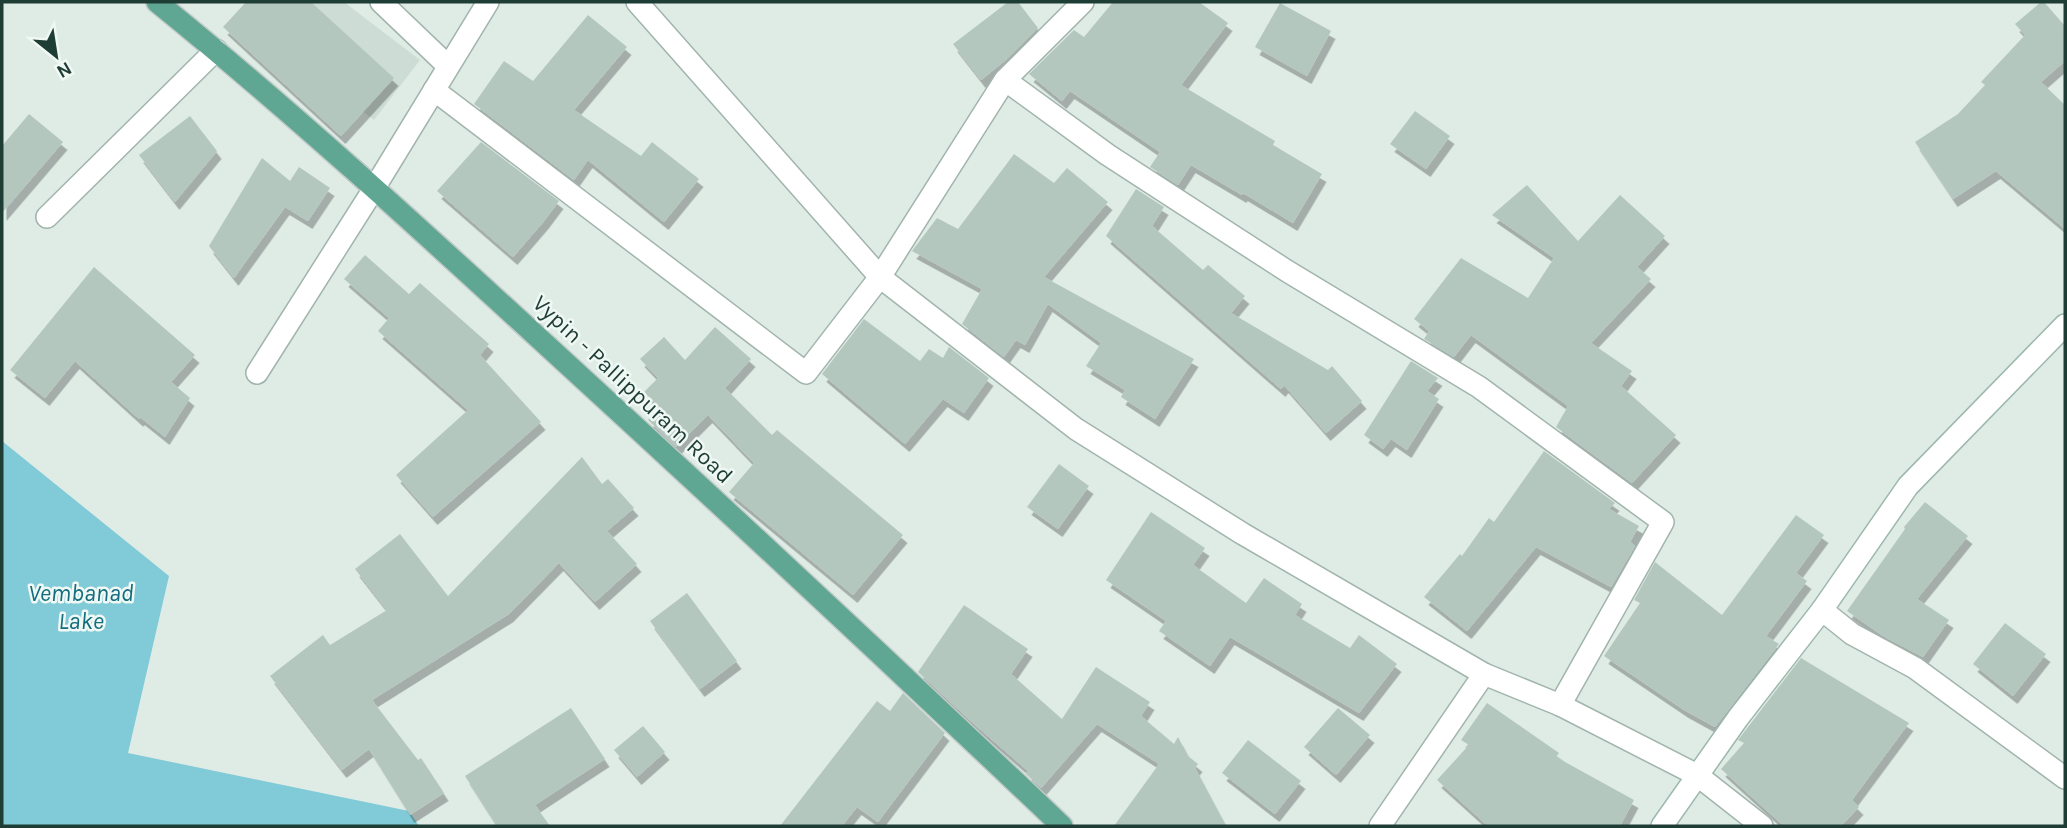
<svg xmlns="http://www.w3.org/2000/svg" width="2067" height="828" font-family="Karla,sans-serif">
<defs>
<filter id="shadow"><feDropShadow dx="4.5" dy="8" stdDeviation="0" flood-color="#0004"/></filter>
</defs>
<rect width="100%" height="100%" fill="#dfece6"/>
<!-- built -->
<path fill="#cddcd5" d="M257,2H344L420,60L374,120L243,20Z"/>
<!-- water -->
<path fill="#81cad7" d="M2,441L169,576L128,753L409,811L419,826H2Z"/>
<!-- building -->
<g fill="#b4c7bf" filter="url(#shadow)">
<path d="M246,2H311L394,78L341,136L223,27Z"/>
<path d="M1008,2H1018L1038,28L1007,59L981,80L953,44Z"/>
<path d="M1113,2H1199L1228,23L1181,85L1275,141L1273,145L1322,174L1293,223L1243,193L1242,195L1191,165L1178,185L1150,167L1160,152L1070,91L1062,101L1029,74L1074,30L1084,37Z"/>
<path d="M2041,2H2044L2065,26V61L2041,82L2065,105V229L1996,171L1953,199L1915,142L1958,114L1985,85L1981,82L2025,35L2015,24Z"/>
<path d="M1280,3L1331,31L1307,76L1255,47Z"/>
<path d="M588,15L627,47L574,110L641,156L652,142L699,179L664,222L588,160L574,180L474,104L504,61L533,81Z"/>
<path d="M1415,111L1450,136L1426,169L1390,144Z"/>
<path d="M29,114L63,142L2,213V146Z"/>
<path d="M190,116L217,151L175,202L139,155Z"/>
<path d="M481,142L559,201L544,221L513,257L437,191Z"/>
<path d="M1014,154L1054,183L1067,168L1108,202L1044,277L1194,359L1155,419L1121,397L1125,390L1086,366L1101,343L1048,304L1025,345L1016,340L1004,357L962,324L982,289L912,251L937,218L958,229Z"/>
<path d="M262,158L290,181L299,167L330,188L308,221L285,207L234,278L209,246Z"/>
<path d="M1527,185L1578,241L1620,195L1665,236L1637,267L1651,279L1591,343L1632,371L1621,386L1676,435L1632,483L1556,427L1568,406L1471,335L1454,357L1424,339L1429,331L1414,319L1461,258L1528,298L1554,258L1492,215Z"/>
<path d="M1136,189L1164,207L1152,226L1203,270L1208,265L1245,296L1231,313L1328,370L1332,366L1362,401L1326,433L1284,385L1281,389L1106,236Z"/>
<path d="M365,255L409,294L420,283L489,344L480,355L541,422L433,517L396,475L468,410L378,331L389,318L344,279Z"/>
<path d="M94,267L195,355L171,382L190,398L165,437L140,417L139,419L75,361L45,398L10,370Z"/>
<path d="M864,319L920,361L929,349L943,358L949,347L989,378L964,413L943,399L905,444L822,374Z"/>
<path d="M715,327L751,359L725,388L772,435L777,430L903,535L853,595L729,492L754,463L708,415L676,447L648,420L660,408L644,392L658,378L640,359L664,337L685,360Z"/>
<path d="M1411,361L1438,378L1427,391L1439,399L1407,450L1391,439L1383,449L1364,435Z"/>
<path d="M1544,451L1615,503L1609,509L1639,526L1630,542L1635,546L1611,587L1536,547L1467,631L1424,597L1460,554L1462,556L1489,518L1494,522Z"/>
<path d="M582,457L602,484L608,479L634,508L607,531L637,564L595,602L559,563L509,614L372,700L418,760L421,758L444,793L410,815L369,749L342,770L270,676L323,635L330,645L387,610L355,569L400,534L448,596Z"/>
<path d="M1059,464L1089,486L1058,529L1027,507Z"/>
<path d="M1925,502L1968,536L1917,599L1949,620L1923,657L1883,636L1847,611L1905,529L1904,527Z"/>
<path d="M1151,512L1205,548L1193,565L1246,603L1264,578L1302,604L1295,615L1350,648L1359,635L1397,664L1359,713L1230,637L1210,666L1159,631L1166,621L1106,580Z"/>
<path d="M1796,515L1824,535L1796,573L1807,581L1766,636L1779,644L1715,727L1684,710L1604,656L1640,603L1634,600L1655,562L1722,615Z"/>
<path d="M687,593L737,661L700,689L650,621Z"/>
<path d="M964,605L1028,649L1011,674L1062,719L1096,667L1150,702L1141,716L1174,744L1178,737L1188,756L1198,764L1195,768L1226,826H1114L1159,764L1097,724L1041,788L1026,774L1028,771L974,724L918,672Z"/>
<path d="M2005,623L2046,654L2013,696L1973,664Z"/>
<path d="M1801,658L1909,723L1852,800L1859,807L1841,826H1784L1721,769L1744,743L1738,740Z"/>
<path d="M903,693L945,733L878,822L857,807L842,826H780L877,701L890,711Z"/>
<path d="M1487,703L1559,753L1556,757L1634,800L1620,826H1488L1437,780L1469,745L1461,740Z"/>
<path d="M571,708L605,759L535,805L550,826H497L465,776Z"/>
<path d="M1338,708L1370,735L1336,775L1304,747Z"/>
<path d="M643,726L665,752L637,777L614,750Z"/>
<path d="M1248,740L1301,781L1275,814L1222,773Z"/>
</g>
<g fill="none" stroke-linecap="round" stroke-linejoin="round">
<!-- minor casing -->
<g stroke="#a1b4ad" stroke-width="24">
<g id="minor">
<path d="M381,2L448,66"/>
<path d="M637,2L880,277L1076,429L1243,534L1484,674L1560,705L1697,775L1762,826"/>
<path d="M1005,80L1083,2"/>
<path d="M434,90L806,373L880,277L1005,80L1108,155L1287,271L1479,387L1663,522L1560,705"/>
<path d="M47,217L216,50"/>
<path d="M257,373L375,187L488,2"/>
<path d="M1822,610L1852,634L1915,668L2065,778"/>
<path d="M1380,826L1484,674"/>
</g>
</g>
<!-- secondary casing -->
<g stroke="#9cb8ae" stroke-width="24">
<path id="secondary" d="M1662,826L1738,718L1822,610L1908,486L2065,325"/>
</g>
<!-- primary casing -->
<g stroke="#c0c9c6" stroke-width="24">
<path id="primary" d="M157,2C299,117 433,241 567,364C734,517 899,671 1062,826"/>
</g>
<!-- minor -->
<use href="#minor" stroke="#fff" stroke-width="21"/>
<!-- secondary -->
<use href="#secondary" stroke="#fff" stroke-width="21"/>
<!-- primary -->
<use href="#primary" stroke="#5fa693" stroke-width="21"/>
</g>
<g text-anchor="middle" stroke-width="5" stroke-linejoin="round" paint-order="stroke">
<!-- street labels -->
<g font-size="23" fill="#1e3d34" stroke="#eff8f4">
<text transform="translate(633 389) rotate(43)" y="8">Vypin - Pallippuram Road</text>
</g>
<!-- water labels -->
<g font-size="24" font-style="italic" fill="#136d7e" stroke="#eff8f4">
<text x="81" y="601">Vembanad<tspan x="81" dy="28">Lake</tspan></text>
</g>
</g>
<!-- border -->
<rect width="2067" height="828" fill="none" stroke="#1e3d34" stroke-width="7"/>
<!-- north arrow -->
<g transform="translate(56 56) rotate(150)" stroke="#eff8f4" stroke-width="5" paint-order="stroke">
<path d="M0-5L12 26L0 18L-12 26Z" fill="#1e3d34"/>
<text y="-10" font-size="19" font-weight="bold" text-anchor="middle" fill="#1e3d34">N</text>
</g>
</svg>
